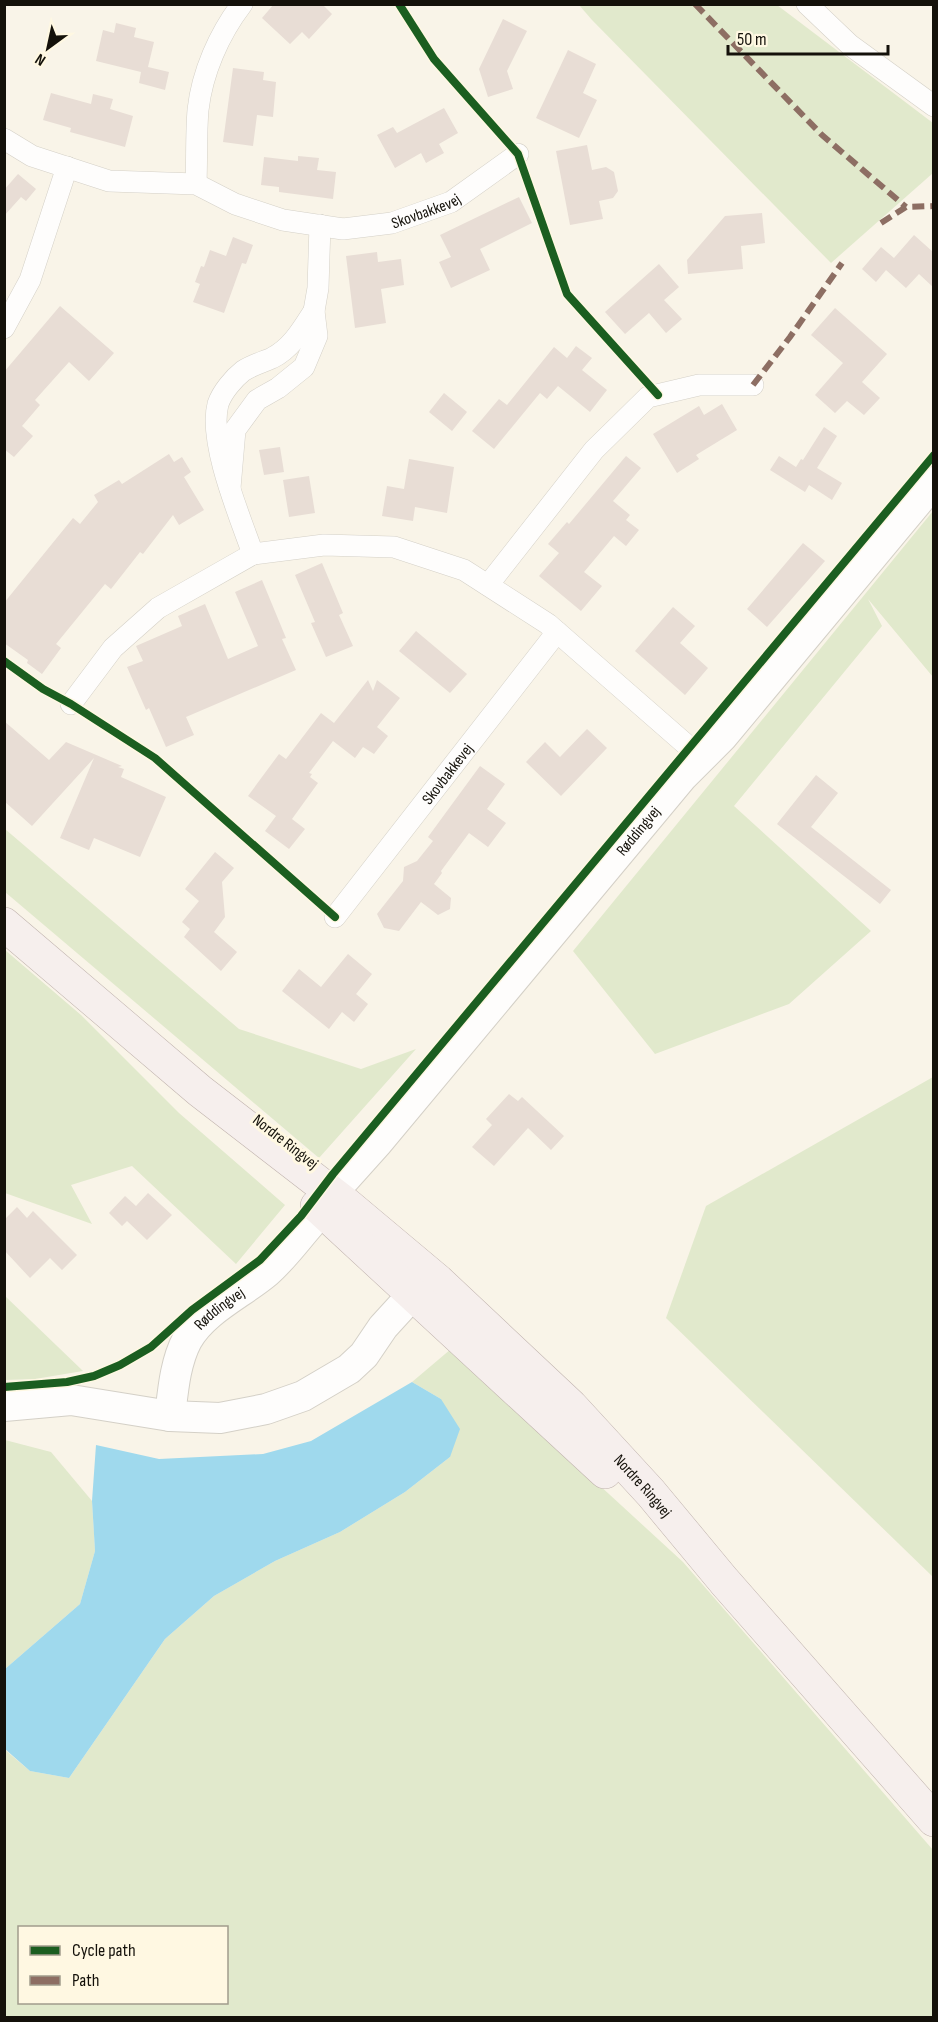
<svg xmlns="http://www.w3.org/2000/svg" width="938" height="2022" font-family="'Sofia Sans Condensed',sans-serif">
<rect width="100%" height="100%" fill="#f9f4e8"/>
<!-- green -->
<g fill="#e1e9cc" fill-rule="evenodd">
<path d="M579,5H777L933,123V173L831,263L592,20Z"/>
<path d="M933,511V677L868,599L882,626L734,806L871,931L789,1004L655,1054L573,951Z"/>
<path d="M5,829L239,1029L361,1069L416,1049L319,1158L5,892Z"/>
<path d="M5,950L81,1015L179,1113L285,1205L236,1264L132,1166L71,1185L92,1224L5,1193Z"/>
<path d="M933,1077V1577L666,1318L706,1206Z"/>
<path d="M4,1296H5L83,1371L35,1379L5,1380Z"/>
<path d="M451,1349L683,1562L933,1850V2017H5L4,1749L30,1771L69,1778L165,1639L214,1596L275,1561L340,1532L405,1492L450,1457L441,1399L412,1382ZM20,1928H226V2002H20Z"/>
<path d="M5,1440L51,1452L92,1501L95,1551L80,1604L5,1669Z"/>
</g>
<!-- water -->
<path fill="#9fd9ed" d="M412,1382L441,1399L460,1429L450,1457L405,1492L340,1532L275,1561L214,1596L165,1639L69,1778L30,1771L5,1749V1669L80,1604L95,1551L92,1501L96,1445L159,1459L263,1454L311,1441Z"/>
<!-- building -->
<g fill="#e8ddd5">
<path d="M274,4H322L332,14L309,39L302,32L290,44L262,18Z"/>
<path d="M503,19L527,31L507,71L513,89L488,97L479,69Z"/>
<path d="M116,23L136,28L134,37L154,42L148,67L169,72L165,90L139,83L141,72L96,61L103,30L114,33Z"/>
<path d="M568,50L596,64L583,93L597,100L579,138L536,118Z"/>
<path d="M233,68L264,72L263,80L276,82L273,117L257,115L253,146L223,142Z"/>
<path d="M51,93L91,104L93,94L113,99L110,109L133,116L125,147L70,132L71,128L43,120Z"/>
<path d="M444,108L458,133L439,144L444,153L426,163L421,153L395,168L377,135L393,127L397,133Z"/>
<path d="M587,145L592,170L606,167L614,172L618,191L613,198L599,201L603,219L570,225L556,151Z"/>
<path d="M298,156L319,158L317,170L336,172L333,199L279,192V187L261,185L264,157L298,161Z"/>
<path d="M18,174L36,189L26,201L21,197L4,216V190Z"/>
<path d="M519,197L532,223L480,249L490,270L451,288L439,262L451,257L440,235Z"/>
<path d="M762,213L765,243L741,246L743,269L688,274L687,260L725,216Z"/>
<path d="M914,235L933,252V287L919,274L906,288L886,270L876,282L862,269L881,247L894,258Z"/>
<path d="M233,237L253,245L246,264L242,263L224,313L193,302L200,284L195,282L201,266L204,267L210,250L226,256Z"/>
<path d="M377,252L378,262L401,259L404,285L381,289L386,323L355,328L346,256Z"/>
<path d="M659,264L679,287L664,300L682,319L666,333L649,313L625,334L605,312Z"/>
<path d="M60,306L114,353L89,381L69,362L35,400L40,405L22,426L33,436L14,457L4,449V372Z"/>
<path d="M835,308L887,354L862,382L880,398L864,415L847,401L835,413L815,395L843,363L811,335Z"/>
<path d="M576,346L592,358L582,370L607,390L590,412L558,386L547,399L540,393L494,449L472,431L499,399L507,405L554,347L567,358Z"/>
<path d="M444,393L467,412L452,431L429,412Z"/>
<path d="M722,404L737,430L696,455L699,459L677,473L653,434L699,406L704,415Z"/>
<path d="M824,427L837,436L817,468L842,483L832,500L809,485L805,492L770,470L779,456L796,467L801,459L803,460Z"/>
<path d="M280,447L284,472L264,475L259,450Z"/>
<path d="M169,454L174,462L182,457L191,472L184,477L204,510L179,525L173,515L143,554L140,552L111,589L105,584L56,644L61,648L42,674L27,663L28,660L4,643V603L73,518L80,524L98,502L94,495L119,480L122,484Z"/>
<path d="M626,456L641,468L613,501L630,515L626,520L639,530L626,546L614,536L584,572L602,586L581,611L539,576L559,553L548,544L567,522L569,524Z"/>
<path d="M409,459L454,467L447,513L415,507L413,521L382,516L387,486L404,489Z"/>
<path d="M309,476L315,513L289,517L283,480Z"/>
<path d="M803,543L825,561L767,627L747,609Z"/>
<path d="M322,563L343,613L339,615L353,646L326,657L311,623L315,622L295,575Z"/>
<path d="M262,580L286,638L282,639L296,670L186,717L194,735L166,747L149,708L146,710L127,667L143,661L136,646L182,626L178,616L205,604L228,659L258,646L235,592Z"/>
<path d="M673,607L695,626L680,643L708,668L685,695L635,651Z"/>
<path d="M416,631L467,674L450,693L399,651Z"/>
<path d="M368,680L373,691L377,680L400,698L377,727L388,736L374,754L363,747L355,758L333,741L309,773L312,774L310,777L318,783L292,819L305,829L289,849L265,831L276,816L248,796L279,754L286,759L321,713L334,723Z"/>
<path d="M4,721L49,760L66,742L122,766L118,767L124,769L121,777L166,797L140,857L94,838L89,850L60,838L94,758L32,826L4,801Z"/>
<path d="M587,729L607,748L561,796L526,762L545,742L560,757Z"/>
<path d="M480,766L505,784L487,809L506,823L488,847L469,833L441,871L442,873L434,884L451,898L450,909L438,915L421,902L399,931L384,928L377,914L403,881L404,867L417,861L433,841L428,837Z"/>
<path d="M816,775L838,793L811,827L891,890L880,904L777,824Z"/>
<path d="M215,852L234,868L222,882L225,917L214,932L237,952L221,971L184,937L190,929L182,922L199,901L185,889Z"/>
<path d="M348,954L372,974L356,994L368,1004L354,1022L342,1012L329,1029L282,991L299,969L321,987Z"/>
<path d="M509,1094L518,1101L522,1097L564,1136L551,1150L528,1128L494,1166L472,1147L492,1125L486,1119Z"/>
<path d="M148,1193L172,1215L147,1240L127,1221L122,1226L109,1213L125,1196L136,1206Z"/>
<path d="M17,1207L27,1218L33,1211L77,1255L62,1270L50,1258L30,1278L4,1250V1220Z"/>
</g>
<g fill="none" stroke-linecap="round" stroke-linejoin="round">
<!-- street casing -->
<g stroke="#d4d0c7" stroke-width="22">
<g id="street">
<path d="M807,4L850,45L934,106"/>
<path id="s1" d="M4,139L32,156L109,181L196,184L235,204L283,220L343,229L392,223L451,202L518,154"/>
<path d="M196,184C197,160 196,134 198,110C202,73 219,34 242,4"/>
<path d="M4,328L30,280L67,167"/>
<path d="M230,488L235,430L257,400L278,388L304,367L317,336L314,311L318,288L320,225"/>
<path d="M253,554C240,517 208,442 218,404C222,392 234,378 243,371C252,365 263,362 272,358C292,348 303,328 314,311"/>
<path d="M488,585L594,450L648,397L699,385H753"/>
<path d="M71,704L113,648L158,608L253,554L324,545L394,547L464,570L548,624L690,748L698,761"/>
<path id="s2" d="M335,917L557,632"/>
</g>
</g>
<!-- secondary casing -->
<g stroke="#d4d0c7" stroke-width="32">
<g id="secondary">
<path id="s3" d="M343,1181L378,1142L682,777L722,737L934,482"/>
<path d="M4,1406L71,1400L170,1416L220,1418L266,1409L303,1396L349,1369L364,1355L383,1327L404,1304L413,1296L435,1283"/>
<path id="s4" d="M170,1416C173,1391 175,1363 187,1340C204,1310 241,1294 267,1272C283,1258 296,1240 310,1224"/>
</g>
</g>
<!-- primary casing -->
<g stroke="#c0b3ae" stroke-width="34">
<g id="primary">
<path id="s5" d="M4,924L200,1091L345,1203L438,1281L571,1406L651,1493L724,1581L934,1820"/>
<path d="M317,1206L605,1472"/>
</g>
</g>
<!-- street -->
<use href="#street" stroke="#fefdfc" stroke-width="21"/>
<!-- secondary -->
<use href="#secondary" stroke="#fefdfc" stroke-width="30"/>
<!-- primary -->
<use href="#primary" stroke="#f6efed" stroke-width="33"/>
<!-- quiet -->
<g stroke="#8d6e63" stroke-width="6" stroke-dasharray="12 6" stroke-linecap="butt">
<path d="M695,4L822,135L906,207"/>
<path d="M881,223L906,207L934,206"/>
<path d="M753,385L790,337L842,263"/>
</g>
<!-- cycleway casing -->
<g stroke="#fff8e2" stroke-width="11">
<g id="cycleway">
<path d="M399,4L434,59L518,154L567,294L658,395"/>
<path d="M4,661L43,689L71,704L155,758L335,917"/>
<path d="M4,1387L67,1382L94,1376L120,1365L151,1347L192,1310L260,1260L301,1216L333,1174L934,455"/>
</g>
</g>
<!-- cycleway -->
<use href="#cycleway" stroke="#1b5e20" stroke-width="8"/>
</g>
<g text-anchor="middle" stroke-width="6" stroke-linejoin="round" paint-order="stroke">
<!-- street labels -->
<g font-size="16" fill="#14110a" stroke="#fff8e2">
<text dy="6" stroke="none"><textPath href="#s1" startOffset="441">Skovbakkevej</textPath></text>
<text dy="6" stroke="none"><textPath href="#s2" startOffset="182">Skovbakkevej</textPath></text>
<text dy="6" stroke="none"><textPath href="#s3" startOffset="458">Røddingvej</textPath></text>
<text transform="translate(286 1141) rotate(38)" y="6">Nordre Ringvej</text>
<text dy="6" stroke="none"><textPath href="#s4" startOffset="124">Røddingvej</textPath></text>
<text dy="6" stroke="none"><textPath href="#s5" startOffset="852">Nordre Ringvej</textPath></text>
</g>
</g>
<!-- border -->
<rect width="938" height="2022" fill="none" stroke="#14110a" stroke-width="12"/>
<!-- legend -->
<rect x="18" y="1926" width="210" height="78" fill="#fff8e2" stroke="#a19c8c" stroke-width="1.5"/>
<rect x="30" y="1946" width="30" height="9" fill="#1b5e20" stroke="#a19c8c" stroke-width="1.5"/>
<text x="72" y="1956" font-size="18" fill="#14110a">Cycle path</text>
<rect x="30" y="1976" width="30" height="9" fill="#8d6e63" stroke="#a19c8c" stroke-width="1.5"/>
<text x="72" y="1986" font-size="18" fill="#14110a">Path</text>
<!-- north arrow -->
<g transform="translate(48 48) rotate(213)" stroke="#fff8e2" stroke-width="4.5" paint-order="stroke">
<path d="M0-4.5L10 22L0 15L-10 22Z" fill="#14110a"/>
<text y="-9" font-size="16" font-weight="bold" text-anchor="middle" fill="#14110a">N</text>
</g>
<!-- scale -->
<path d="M728 45v9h160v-9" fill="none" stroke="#14110a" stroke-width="3"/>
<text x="737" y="45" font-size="18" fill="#14110a" stroke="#fff8e2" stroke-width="4.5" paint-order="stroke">50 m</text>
</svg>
